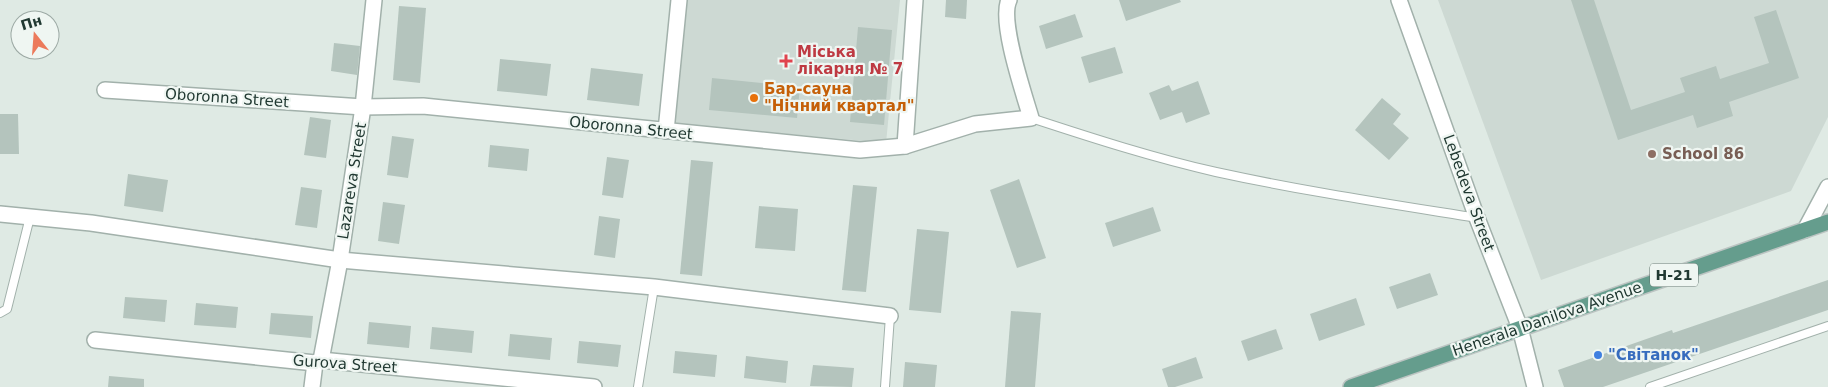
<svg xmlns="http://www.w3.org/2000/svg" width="1828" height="387" font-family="'DejaVu Sans',sans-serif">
<rect width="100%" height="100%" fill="#dfeae4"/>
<!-- built -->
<g fill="#cdd9d3">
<path d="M683,0H900L886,143L672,123Z"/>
<path d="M1438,0H1828V117L1791,191L1541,280Z"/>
</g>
<!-- building -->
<g fill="#b4c4bd">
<path d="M946,0H967L966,19L945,17Z"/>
<path d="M1119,0H1180L1181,2L1126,21Z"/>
<path d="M1571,0H1594L1631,110L1685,92L1680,78L1716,66L1720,79L1769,63L1754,17L1776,10L1799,78L1729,102L1733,116L1697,128L1693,115L1618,140Z"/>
<path d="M399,6L426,8L420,83L393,80Z"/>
<path d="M1075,14L1083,37L1046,49L1039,26Z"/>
<path d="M858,27L892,30L884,125L850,122Z"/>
<path d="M334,43L360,46L357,75L331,71Z"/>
<path d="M1115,47L1123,73L1089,83L1081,57Z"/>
<path d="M500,59L551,64L547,96L497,91Z"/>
<path d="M591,68L643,74L639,106L587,100Z"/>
<path d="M712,78L800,87L797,118L709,110Z"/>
<path d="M1198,81L1210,114L1186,123L1182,112L1160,120L1149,93L1169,85L1172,91Z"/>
<path d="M1382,98L1401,114L1393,124L1409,138L1389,160L1355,130Z"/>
<path d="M0,114H18L19,154H0Z"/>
<path d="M310,117L331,120L326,158L304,155Z"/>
<path d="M392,136L414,139L408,178L387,175Z"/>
<path d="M490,145L529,149L527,171L488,167Z"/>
<path d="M607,157L629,160L623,198L602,195Z"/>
<path d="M691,160L713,162L702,276L680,274Z"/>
<path d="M128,174L168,180L163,212L124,206Z"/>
<path d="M1019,179L1046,258L1017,268L990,190Z"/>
<path d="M853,185L877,187L866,292L842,290Z"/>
<path d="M301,187L322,190L317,228L295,225Z"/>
<path d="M383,202L405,205L399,244L378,241Z"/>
<path d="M759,206L798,209L795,251L755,248Z"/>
<path d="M1153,207L1161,231L1113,247L1105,223Z"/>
<path d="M599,216L620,219L615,258L594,255Z"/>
<path d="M917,229L949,232L941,313L909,310Z"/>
<path d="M1430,273L1438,295L1397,309L1389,287Z"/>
<path d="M1828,280V310L1603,387H1564L1558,370L1672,330L1673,333Z"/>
<path d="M125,297L167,300L165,322L123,318Z"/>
<path d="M1356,298L1365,325L1319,341L1310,314Z"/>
<path d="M196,303L238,307L236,328L194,325Z"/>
<path d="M1011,311L1041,313L1035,387H1005Z"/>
<path d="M271,313L313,316L311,338L269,334Z"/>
<path d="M369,322L411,326L409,348L367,344Z"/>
<path d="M432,327L474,331L472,353L430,349Z"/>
<path d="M1276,329L1283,349L1248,361L1241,341Z"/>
<path d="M510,334L552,338L550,360L508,356Z"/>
<path d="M579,341L621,345L618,367L577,363Z"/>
<path d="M675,351L717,355L715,377L673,373Z"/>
<path d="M746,356L788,361L786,383L744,378Z"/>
<path d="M1196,357L1203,378L1175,387H1168L1162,369Z"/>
<path d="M905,362L937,365L935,387H903Z"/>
<path d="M813,365L854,368L852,387L810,386Z"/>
<path d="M109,376L144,379V387H108Z"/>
</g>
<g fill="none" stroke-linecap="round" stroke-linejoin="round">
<!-- lane casing -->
<g stroke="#a2b1ab" stroke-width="10">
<g id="lane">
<path d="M1031,118C1092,138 1154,158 1216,172C1303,191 1390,204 1477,218"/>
<path d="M0,313L7,309L30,217"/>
<path d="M638,387L654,287"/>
<path d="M885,387L890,316"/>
<path d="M1650,387L1828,326"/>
</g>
</g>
<!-- street casing -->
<g stroke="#a2b1ab" stroke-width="18">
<g id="street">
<path d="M1399,0L1477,218L1520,328L1535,387"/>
<path d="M105,90L363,107L423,106L860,150L905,146L975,124L1031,118C1024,94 999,21 1009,0"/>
<path d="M666,131L679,0"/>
<path d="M905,146L915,0"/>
<path d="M0,214L91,223L340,260L654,287L890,316"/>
<path d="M1805,230L1828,187"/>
<path d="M95,340L315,363L321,360L594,387"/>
<path d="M321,360L340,260L363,107L374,0"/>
<path d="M312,387L315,363"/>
</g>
</g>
<!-- primary casing -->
<g stroke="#bcc4c2" stroke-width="18">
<path id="primary" d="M1351,387L1828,222"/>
</g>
<!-- lane -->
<use href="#lane" stroke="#fff" stroke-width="8"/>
<!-- street -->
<use href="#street" stroke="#fff" stroke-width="15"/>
<!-- primary -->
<use href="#primary" stroke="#659d8d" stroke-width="15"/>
</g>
<!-- markers -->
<path fill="#e0444e" stroke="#eff6f2" stroke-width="2" d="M783.5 53.5h5v5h5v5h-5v5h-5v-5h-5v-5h5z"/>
<circle fill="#e8710a" stroke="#eff6f2" stroke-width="2" cx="754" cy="98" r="5"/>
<circle fill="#8d6e63" stroke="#eff6f2" stroke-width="2" cx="1652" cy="154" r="5"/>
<circle fill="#3f7fe0" stroke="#eff6f2" stroke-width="2" cx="1598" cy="355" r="5"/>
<g text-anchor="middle" stroke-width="4.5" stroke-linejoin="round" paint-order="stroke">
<!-- shield labels -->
<rect fill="#eff6f2" stroke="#5f726c" stroke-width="1" x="1650" y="263.5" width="48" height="23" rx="4"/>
<g font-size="14" font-weight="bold" fill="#213932">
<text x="1674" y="280">Н-21</text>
</g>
<!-- health labels -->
<g font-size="15" font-weight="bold" fill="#be3a42" stroke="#eff6f2" text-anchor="start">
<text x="797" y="57">Міська<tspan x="797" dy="17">лікарня № 7</tspan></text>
</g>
<!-- food labels -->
<g font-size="15" font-weight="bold" fill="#c56008" stroke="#eff6f2" text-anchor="start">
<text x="764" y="94">Бар-сауна<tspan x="764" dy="17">"Нічний квартал"</tspan></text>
</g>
<!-- street labels -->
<g font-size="15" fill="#213932" stroke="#eff6f2">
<text transform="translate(227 98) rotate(4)" y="5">Oboronna Street</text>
<text transform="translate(631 128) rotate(6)" y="5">Oboronna Street</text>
<text transform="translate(352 181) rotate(-81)" y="5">Lazareva Street</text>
<text transform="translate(1469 193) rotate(70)" y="5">Lebedeva Street</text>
<text transform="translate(1547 319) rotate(-19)" y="5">Henerala Danilova Avenue</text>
<text transform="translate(345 364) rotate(4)" y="5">Gurova Street</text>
</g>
<!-- education labels -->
<g font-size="15" font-weight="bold" fill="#785e54" stroke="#eff6f2" text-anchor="start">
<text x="1662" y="159">School 86</text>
</g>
<!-- shop labels -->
<g font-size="15" font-weight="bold" fill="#366cbe" stroke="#eff6f2" text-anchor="start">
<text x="1608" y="360">"Світанок"</text>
</g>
</g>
<!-- north arrow -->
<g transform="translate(35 35) rotate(343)"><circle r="24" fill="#eff6f2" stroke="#9daaa5"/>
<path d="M0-4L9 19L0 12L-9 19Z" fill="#ec7a5b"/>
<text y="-8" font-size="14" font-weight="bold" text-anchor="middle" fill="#213932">Пн</text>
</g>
</svg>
